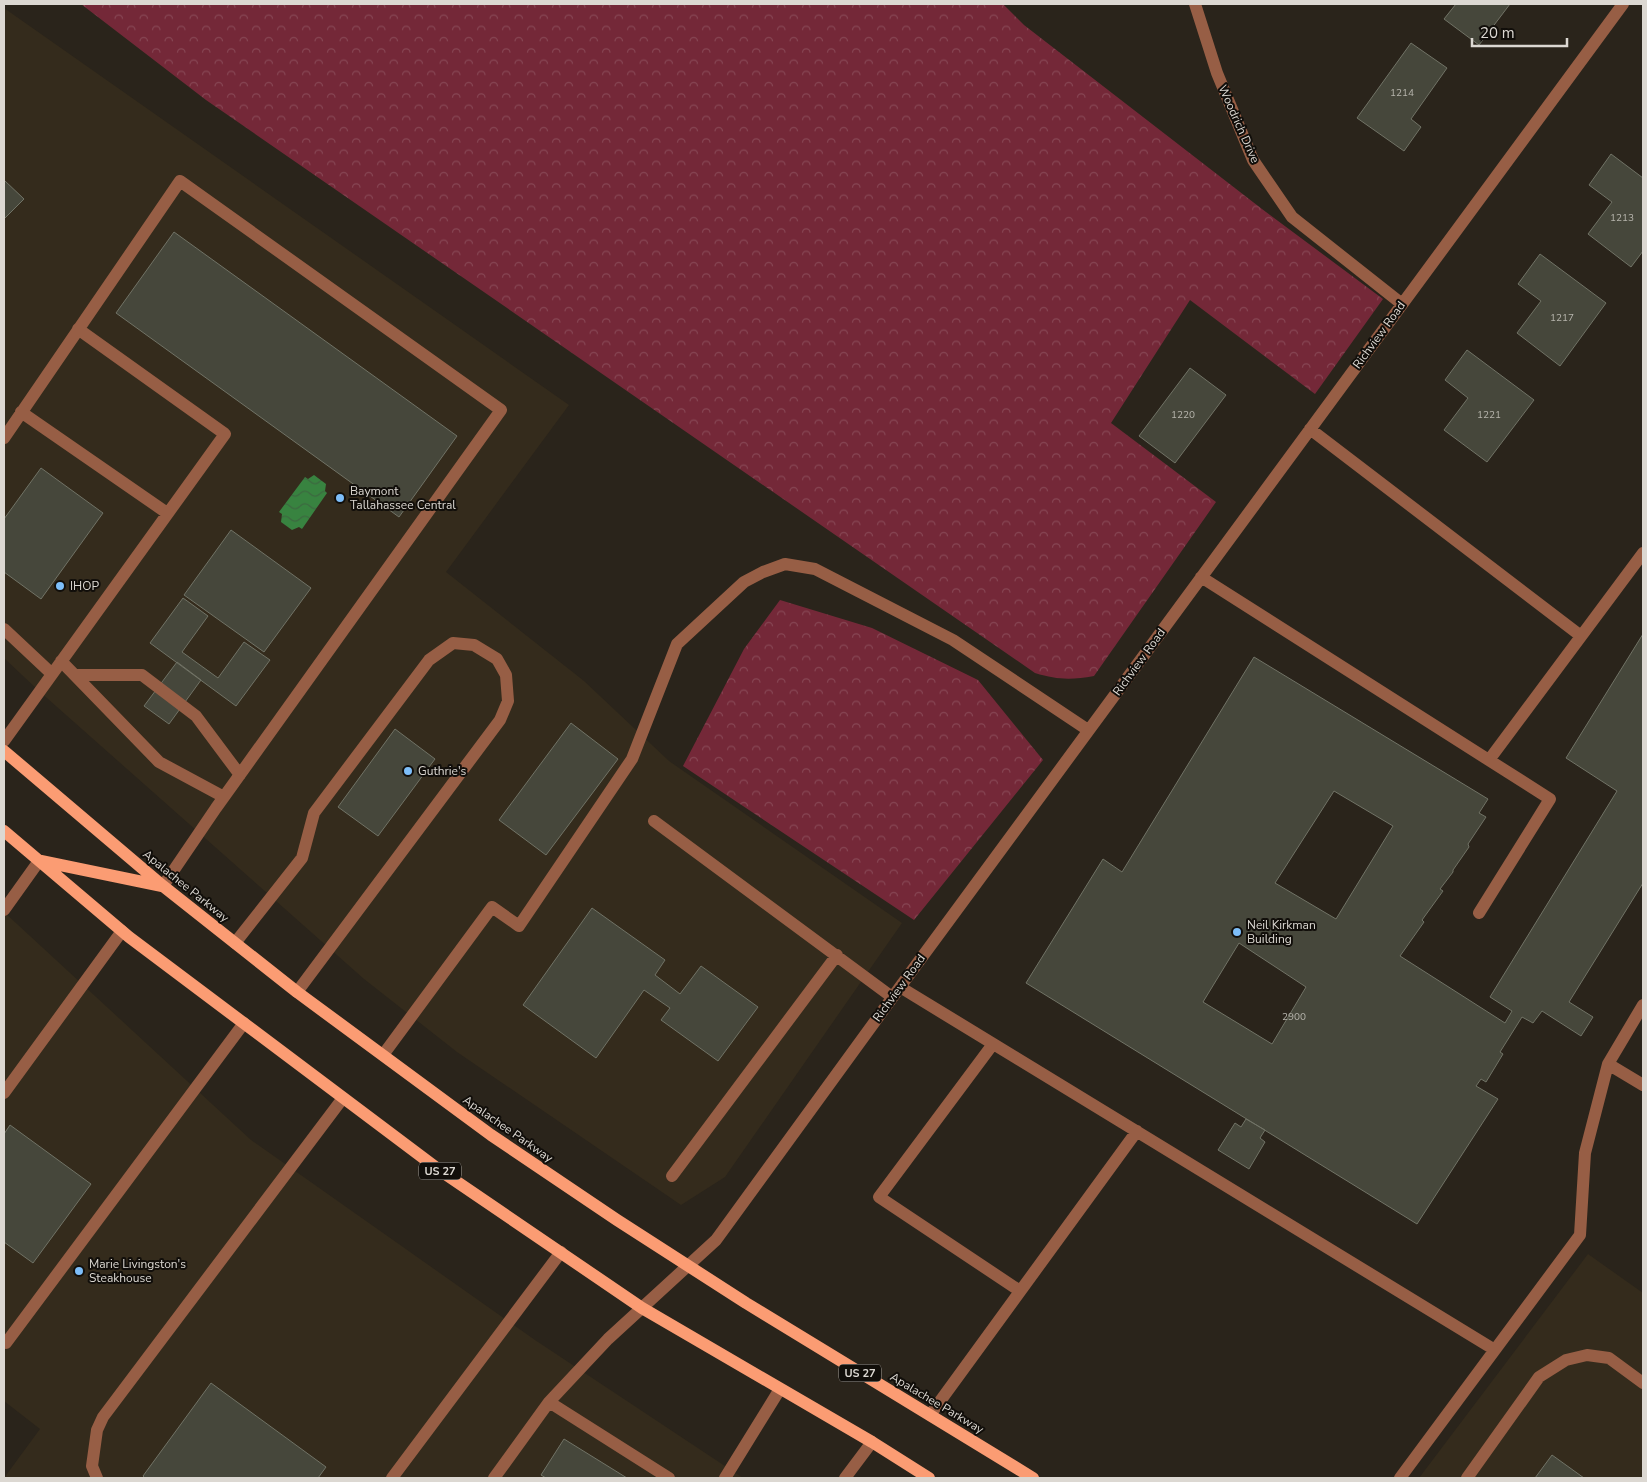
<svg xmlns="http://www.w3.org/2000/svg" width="1647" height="1482" font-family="'Nunito Sans',sans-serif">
<defs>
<pattern id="forest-crowns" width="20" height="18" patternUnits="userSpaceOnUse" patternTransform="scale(1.25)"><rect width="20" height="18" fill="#742838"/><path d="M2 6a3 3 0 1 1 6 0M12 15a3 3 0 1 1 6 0" fill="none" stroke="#874654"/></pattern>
<pattern id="water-waves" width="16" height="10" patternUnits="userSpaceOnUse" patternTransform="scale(1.25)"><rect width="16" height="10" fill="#388340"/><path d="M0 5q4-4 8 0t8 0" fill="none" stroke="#3c6940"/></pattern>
</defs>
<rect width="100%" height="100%" fill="#2a241b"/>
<!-- built -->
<path fill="#342b1c" d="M4,8L569,405L446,572L584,681L669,761L902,923L725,1177L681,1205L457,1052L364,979L39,691L4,658Z
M4,912L251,1140L535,1340L743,1478H4L40,1429L4,1401Z
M1588,1254L1643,1293V1478H1419Z"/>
<!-- forest -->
<path fill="url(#forest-crowns)" d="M81,4H1003L1024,25L1262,209L1383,299L1315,394L1190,300L1111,423L1216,502L1094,676C1071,680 1058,680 1035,673L206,100Z
M780,600L872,628L978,680L1043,760L914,920L683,766L744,649Z"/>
<!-- water -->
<path fill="url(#water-waves)" d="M314,475L326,484L325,491L327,493L302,529L299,527L292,530L281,522L282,514L279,512L305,477L308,479Z"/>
<!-- building -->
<path fill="#46473b" stroke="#717366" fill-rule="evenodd" d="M1456,4H1510L1479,45L1444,19Z
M1411,43L1447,68L1411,119L1421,127L1404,151L1357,118Z
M1611,154L1643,178V251L1631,267L1588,234L1612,202L1589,185Z
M4,180L24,199L4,219Z
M174,232L457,436L399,517L116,313Z
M1540,254L1606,303L1560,366L1517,333L1541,301L1518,284Z
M1467,350L1534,400L1487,462L1444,430L1468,398L1445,380Z
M1190,368L1226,395L1175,463L1139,436Z
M41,468L103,513L41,599L4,572V519Z
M231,530L311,588L264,652L184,595Z
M183,598L208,616L182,652L218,678L244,642L270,660L236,706L150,643Z
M1643,634V883L1569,1002L1593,1017L1581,1036L1542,1011L1533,1023L1522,1017L1500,1052L1503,1054L1486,1082L1481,1079L1476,1086L1498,1099L1417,1224L1026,983L1103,859L1122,872L1254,657L1488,799L1479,813L1486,817L1468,844L1469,847L1453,870V872L1440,889L1443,891L1422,920L1424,922L1400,956L1505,1023L1512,1011L1490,997L1617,791L1566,758ZM1334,791L1393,826L1336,919L1275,883ZM1239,943L1306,987L1272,1044L1203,1002Z
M177,662L201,680L169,724L144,706Z
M571,723L618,759L546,855L499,820Z
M395,729L435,759L378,836L338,807Z
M592,908L665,960L655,975L680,994L701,966L758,1007L718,1061L661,1020L670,1008L644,990L596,1058L523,1005Z
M1246,1119L1265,1130L1260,1138L1265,1142L1249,1169L1218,1150L1235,1123L1241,1127Z
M10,1125L91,1184L33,1263L4,1242V1134Z
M211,1383L326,1467L318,1478H145L143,1476Z
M564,1439L627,1478H546L541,1475Z
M1552,1455L1584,1478H1535Z"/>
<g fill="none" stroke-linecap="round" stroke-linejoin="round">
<!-- minor -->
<path stroke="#975e45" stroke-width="12" d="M1195,4L1217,73L1253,160L1292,217L1402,304
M21,412L167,513
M1310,429L1581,636
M4,438L180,181L501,410L216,808L163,886
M1201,577L1550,799L1479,913
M4,629L52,674
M61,661L159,762L224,797
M75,675H142L196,716L240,775
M4,741L225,434L78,329
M1489,760L1643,553
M654,821L892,997
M4,910L39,861
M235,943L302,858L314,813L429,660L453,643L474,645L497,659L506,675L508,701L500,720L297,992
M900,987L1495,1350
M993,1044L879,1197L1020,1291
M383,1055L492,907L519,926L632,759L677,644L744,582L763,572L785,564L815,569L953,640L1088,730
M1608,1064L1643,1085
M4,1093L122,931
M672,1176L837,955
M4,1341L6,1343L244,1023
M549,1402L669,1478
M930,1415L1137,1131
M97,1478L92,1466L97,1430L103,1417L343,1098
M392,1478L561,1252
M494,1478L549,1402L608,1339L716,1240L900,987L1623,4
M725,1478L780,1389
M845,1478L872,1442
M1400,1478L1580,1235L1585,1153L1608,1064L1643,1005
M1467,1478L1539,1377L1566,1360L1587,1355L1609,1358L1643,1383"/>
<!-- major -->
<path stroke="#fb9c73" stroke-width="12" d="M4,751L163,886L297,992L491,1135L617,1220L746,1303L1033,1478
M4,831L129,937L438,1169L642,1308L872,1442L929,1478
M41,861L162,886"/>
</g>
<!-- markers -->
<g fill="#7dbef9" stroke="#110e0a" stroke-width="2">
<circle cx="340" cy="498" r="5"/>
<circle cx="60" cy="586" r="5"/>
<circle cx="408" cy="771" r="5"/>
<circle cx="1237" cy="932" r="5"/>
<circle cx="79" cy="1271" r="5"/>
</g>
<g text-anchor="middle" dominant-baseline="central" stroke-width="4" stroke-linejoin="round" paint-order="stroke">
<!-- number labels -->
<g font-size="10" fill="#b6b4ac">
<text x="1402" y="93">1214</text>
<text x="1622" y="218">1213</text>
<text x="1562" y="318">1217</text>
<text x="1183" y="415">1220</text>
<text x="1489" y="415">1221</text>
<text x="1294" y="1017">2900</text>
</g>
<!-- shield labels -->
<g fill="#110e0a" stroke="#9f9b96" stroke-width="1">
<rect x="419" y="1162.5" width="42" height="17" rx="4"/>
<rect x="839" y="1364.5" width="42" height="17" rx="4"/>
</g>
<g font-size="11" font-weight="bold" fill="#dcd8d2">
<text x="440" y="1171">US 27</text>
<text x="860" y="1373">US 27</text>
</g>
<!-- street labels -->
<g font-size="12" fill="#dcd8d2" stroke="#110e0a">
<text transform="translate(1239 124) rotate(66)">Woodrich Drive</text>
<text transform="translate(1379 335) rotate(-54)">Richview Road</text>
<text transform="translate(1139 662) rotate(-54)">Richview Road</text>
<text transform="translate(186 886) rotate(39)">Apalachee Parkway</text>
<text transform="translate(899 988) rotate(-54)">Richview Road</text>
<text transform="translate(508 1129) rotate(35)">Apalachee Parkway</text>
<text transform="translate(937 1403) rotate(31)">Apalachee Parkway</text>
</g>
<!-- poi labels -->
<g font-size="12" fill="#dcd8d2" stroke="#110e0a" text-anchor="start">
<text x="350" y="491">Baymont<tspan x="350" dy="14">Tallahassee Central</tspan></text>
<text x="70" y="586">IHOP</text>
<text x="418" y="771">Guthrie's</text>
<text x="1247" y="925">Neil Kirkman<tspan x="1247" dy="14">Building</tspan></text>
<text x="89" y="1264">Marie Livingston's<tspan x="89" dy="14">Steakhouse</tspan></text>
</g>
</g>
<!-- border -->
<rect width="1647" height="1482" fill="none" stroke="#dcd8d2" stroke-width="10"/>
<!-- scale -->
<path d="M1472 38v8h95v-8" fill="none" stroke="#dcd8d2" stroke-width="2.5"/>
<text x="1480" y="38" font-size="15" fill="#dcd8d2" stroke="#110e0a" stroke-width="4" paint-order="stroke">20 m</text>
</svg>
